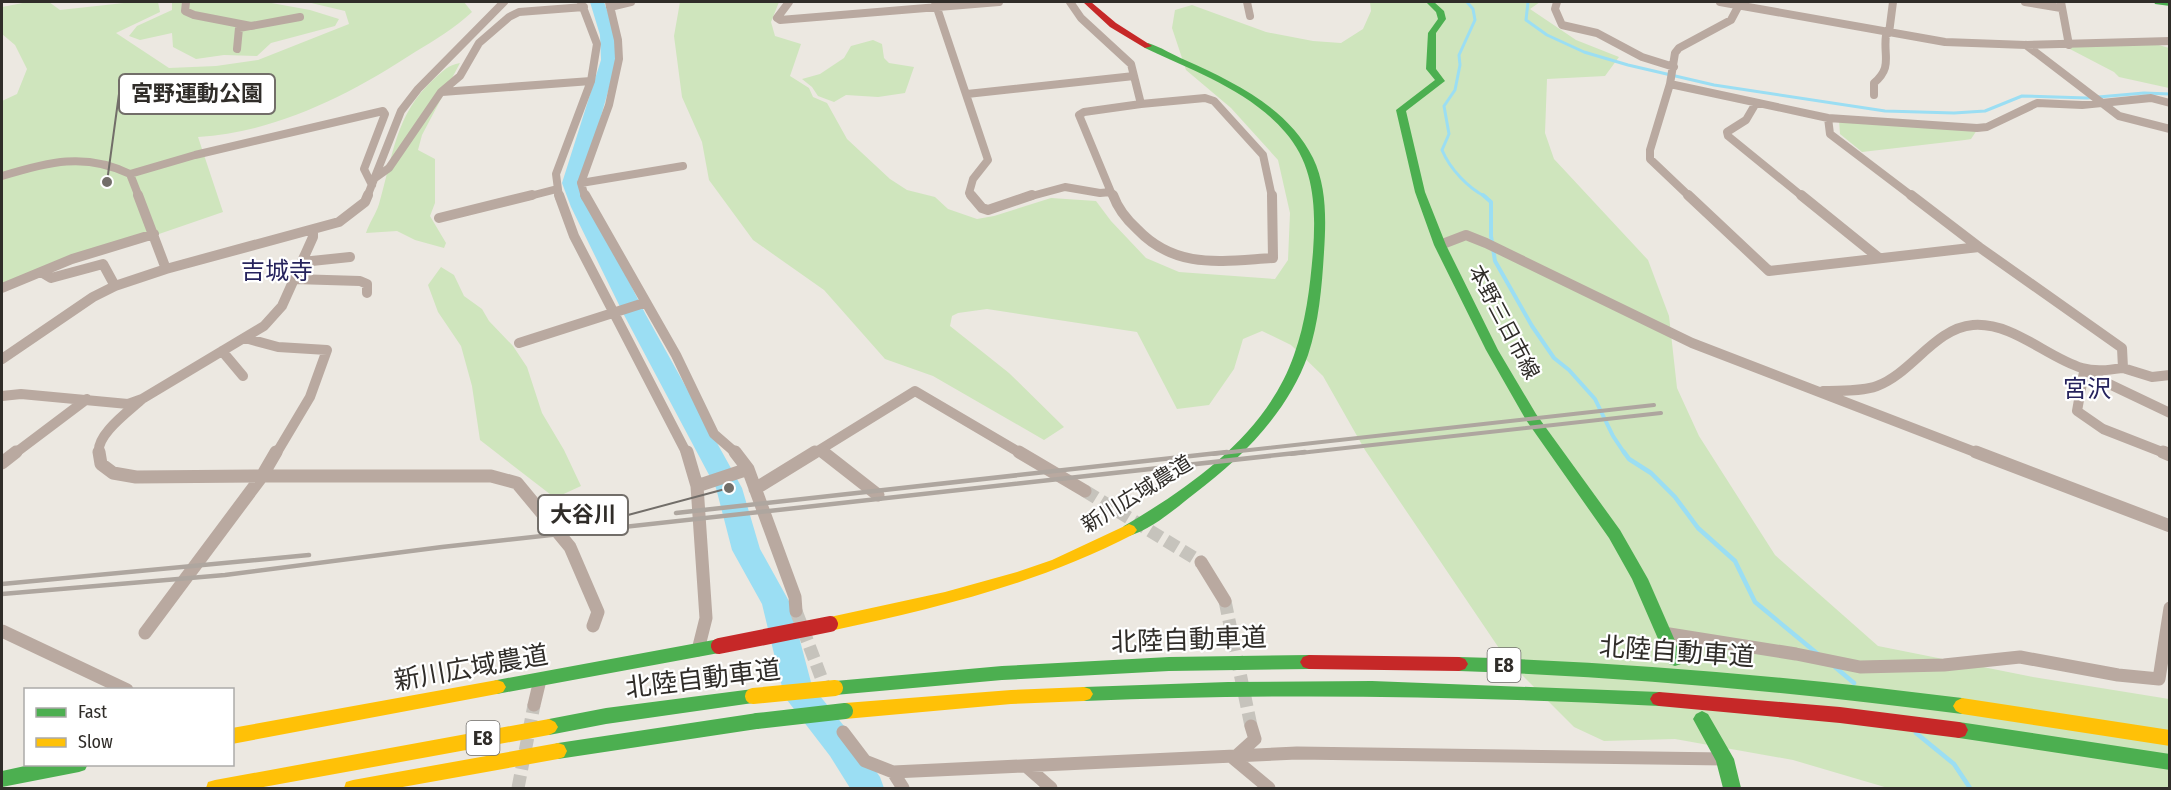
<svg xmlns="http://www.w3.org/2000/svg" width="2171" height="790" font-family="'Fira Sans Condensed','Noto Sans JP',sans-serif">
<rect width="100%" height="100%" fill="#ece8e1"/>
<!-- green -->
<path fill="#cfe5bd" d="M28,2H49L60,10L133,2H158L160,12L116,33L169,68L216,66L258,60L349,24L345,11L307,2H464L472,12C455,28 435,40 415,52C349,95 277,132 198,137L223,212L2,288V101L17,94L27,69L15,45L2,34V7Z
M172,2H266L310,10L339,19L335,26L271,43L257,56L224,55L196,59L173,47L172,33L140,40L129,36L137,26L172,10Z
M680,2H779L771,22L775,36L801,44L790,76L809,88L813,97L827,103L847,139L890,179L907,190L935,197L948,209L977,219L994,216L1051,198L1096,201L1111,221L1146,258L1179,272L1275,279L1288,260L1290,213L1278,160L1231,108L1186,70L1172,28L1175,10L1192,5L1266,32L1313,41L1341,43L1363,29L1371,11L1370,2H1540L1530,9L1576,40L1619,57L1605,76L1547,79L1545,133L1554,159L1648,260L1669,316L1677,388L1699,436L1775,555L1878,646L2033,677L2169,699V788H1888L1793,760L1675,739L1604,741L1574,727L1507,660L1365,450L1323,376L1291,345L1262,331L1243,339L1234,369L1209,405L1177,409L1137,332L987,309L958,313L952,316L950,326L1009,373L1064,427L1044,440L933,376L885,359L824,290L753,240L709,180L702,142L682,97L674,36Z
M873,40L882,44L884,58L889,63L914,67L905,93L878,97L846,95L834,102L818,96L812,87L802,79L820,74L844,58L851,46Z
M2152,43L2169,48V88L2119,77L2114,72L2066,47Z
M460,63L422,135L418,150L435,159V203L430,216L446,243L444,248L415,240L397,231L366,233C369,223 376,214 379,204C393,157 395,114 434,79C443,71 448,65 460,63Z
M1839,120L1977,130L1971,139L1965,140L1862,152L1840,134Z
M441,267L454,275L464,296L482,309L489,321L513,346L527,367L542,413L564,450L581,486L555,498L480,440L472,386L461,346L438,312L428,285Z"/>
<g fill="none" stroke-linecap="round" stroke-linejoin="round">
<!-- stream-far2 -->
<path stroke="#9bdef3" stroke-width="3" d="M1467,2L1473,9L1475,20L1459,55L1460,65L1455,90L1444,106L1449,134L1442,150C1450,169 1468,188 1486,197
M1528,2L1526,20L1547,35L1584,52L1628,65L1714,85L1885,111L1954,113L1985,111L2022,96L2087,98L2144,93L2170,94"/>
<!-- stream-far1 -->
<path stroke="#9bdef3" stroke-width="4" d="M1483,195L1491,202V236L1495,261L1532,326L1554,358L1569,370L1595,399L1613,436L1625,454"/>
<!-- stream -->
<path stroke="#9bdef3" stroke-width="4.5" d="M1624,452L1629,459L1651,473L1675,497L1698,528L1735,561L1755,602L1819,655
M1835,667L1854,683
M1916,733L1954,764L1970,788"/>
<!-- river -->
<path fill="#9bdef3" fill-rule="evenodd" d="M590,2H604L616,35L617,60L582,183L591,207L646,315L742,488L760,549L790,603L812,686L852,736L880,777L884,788H850L830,756L787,700L783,691L762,604L732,550L716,488L624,315L571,207L562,183L601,60L600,35Z"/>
<!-- street-tunnel -->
<path stroke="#c6c3bc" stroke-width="13" stroke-dasharray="13 6" stroke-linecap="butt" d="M1085,491L1201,562
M1225,601L1251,726
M796,611L826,690
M518,788L534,705"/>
<!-- street-far2 -->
<path stroke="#b9a9a0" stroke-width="8" d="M186,2L185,11L194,15L251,26L300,17
M789,2L777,18L780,20L999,2
M935,2L988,160L973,179L969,193L972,197
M1070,2L1081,18L1131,64L1141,104
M1247,2L1250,16
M1557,2L1555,9L1562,25L1597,33L1642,57L1674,67
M1720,2L1945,42L2026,45L2170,41
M2025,2L2061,8
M2061,2L2069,45
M610,7L631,2
M2026,45L2119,116L2170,129
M237,49L239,28L250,26
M1670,84L1828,118L1977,128L1987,127L2037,103L2082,105L2151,98L2170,103
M442,92L591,81
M967,94L1134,76
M1874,95V83C1893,67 1883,56 1886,35L1889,33L1893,2
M1756,103L1746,120L1727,132L1728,136L1803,197
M1141,104L1205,98L1214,101L1263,155L1272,197
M1828,118L1830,134L1913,197
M130,174L195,155L383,111L385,114L364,169L372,185
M2,176C48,162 85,152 130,174L139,197
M375,178L389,168L441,92L460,76L479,43L509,17L519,12L584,7
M581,183L683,166
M367,197L401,111L418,89L504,2
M526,197L557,189
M559,197L556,174L591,81L597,44L581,2
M585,197L581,183L609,105L619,59L618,40L609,2
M1028,197L1065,187L1100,193L1111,192
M1113,197L1079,115L1084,112L1141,104
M1690,197L1650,159V150L1670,84L1675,53L1679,48L1731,20L1739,5"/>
<!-- street-far1 -->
<path stroke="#b9a9a0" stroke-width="10" d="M138,195L166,269
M559,195L574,236L687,454
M585,195L676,355L714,434L737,454
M971,195L982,208L988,210L1032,195
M1113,195C1118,209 1126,219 1137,229C1176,270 1221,261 1273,258L1272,195
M1688,195L1769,271L1979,247
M1801,195L1879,258
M439,218L532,195
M1440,245L1466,235L1486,243L1692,343L1980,454
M302,262L350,257
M41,272L51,278L103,264L115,286
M294,279L360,281L367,284V293
M2,288L72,259L154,234
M245,338L278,347L327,350L310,397L276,454
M519,343L644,303
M222,351L243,376
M2,359L93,297L115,286L166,269L339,222L365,202L368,195
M2123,368L2152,377L2170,375
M2084,372L2077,411L2103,429L2167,454
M2086,373L2170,413
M1823,391C1840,390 1861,392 1877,386C1912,373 1935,328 1973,325C2013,322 2046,357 2082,368C2096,372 2109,370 2123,368L2122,348L1979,247L1911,195
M2,396L21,394L128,404L142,399L264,326L282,306L313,237V230
M820,450L825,454
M14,454L87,399
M99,454C95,435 129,411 142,399
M813,454L915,391L1022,454"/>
<!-- street -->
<path stroke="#b9a9a0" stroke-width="13" d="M99,452L101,464L113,473L136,477L262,476L276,452
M687,452L697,486L706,618L698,650
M735,452L748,469L795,597L796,611
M823,452L878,495
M1019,452L1085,491
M1976,452L2170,526
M2163,452L2170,455
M2,463L16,452
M697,486L748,469
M755,489L815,452
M1201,562L1225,601
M2,631L127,690
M145,633L262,476H491L517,483L570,547L598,612L593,626
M1663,633L1796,654L1860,667L1944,665L2020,657L2118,675L2159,679L2170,608
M534,705L540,680
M843,732L865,761L893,772L1297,753L1725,759
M1233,758L1269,788
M1234,758L1255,739L1251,726
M1026,766L1051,788
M893,772L903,788"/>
<!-- fast -->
<path fill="#4caf50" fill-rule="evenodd" d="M1426,2H1434L1444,11L1446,19L1436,33V69L1445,81L1406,111L1425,192L1446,245L1498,350L1536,414L1620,530L1648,579L1683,659L1681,664L1675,666L1669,664L1632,579L1609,538L1526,420L1486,350L1434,245L1415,192L1396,110L1435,80L1426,69L1428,33L1438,19L1436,12Z
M2154,2H2170V6L2155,4Z
M1148,43C1161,47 1173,55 1185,60C1234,82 1288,108 1313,158C1327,187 1326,221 1324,252C1322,286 1319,322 1308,355C1288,412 1242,458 1194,494C1175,509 1152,529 1129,536L1124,534L1121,530L1124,526C1192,486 1267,433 1294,355C1306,322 1310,287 1313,252C1316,209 1315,166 1285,132C1249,90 1193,71 1145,48L1144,46Z
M719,639L725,641L727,646L725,651L719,653L497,694L491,692L488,687L491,682L497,680Z
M1309,655L1315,657L1318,662L1315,667L1309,669L1169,671L1002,680L835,695L829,693L826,688L829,683L835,681L1002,666L1169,657Z
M1459,657C1628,662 1795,677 1962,698L1968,701L1971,706L1968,711L1962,714C1795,692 1628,677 1459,671L1453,669L1450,664L1453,659Z
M1372,681L1659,692L1665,694L1668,699L1665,704L1659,706C1467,696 1276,693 1084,701L1078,699L1075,694L1078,689L1084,687L1228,682Z
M753,689L759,691L762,696L759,701L753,703L606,724L549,735L543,732L540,727L543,722L549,719L606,708Z
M1702,711L1708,714L1734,759L1741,788H1723L1716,761L1693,719L1696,714Z
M757,713L763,716L766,721L763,726L757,729L558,759L552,757L549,751L552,745L558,743Z
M1959,722L2170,754V770L1959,738L1953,736L1950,730L1953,724Z
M34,764H88L85,770L79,772L2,787V771Z"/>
<!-- slow -->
<path fill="#ffc107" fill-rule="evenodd" d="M1129,524L1134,526L1137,530L1134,534C1038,584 936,608 830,631L824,629L822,624L824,619L830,617L945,592L1017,572L1052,560Z
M497,680L503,682L506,687L503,692L497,694L232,744V728Z
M1084,687L1090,689L1093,694L1090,699L1084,701L1011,704L845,719L839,716L836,711L839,706L845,703L1011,690Z
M1962,698L2170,730V746L1962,714L1956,711L1953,706L1956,701Z
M549,719L555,722L558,727L555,732L549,735L258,788H206L208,782L215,780Z
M558,743L564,745L567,751L564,757L558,759L397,788H344L346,782L353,780Z"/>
<!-- jam -->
<path fill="#c62828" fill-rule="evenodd" d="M1083,2H1091L1116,23L1152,46L1145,48L1110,27Z
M1309,655L1459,657L1465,659L1468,664L1465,669L1459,671L1309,669L1303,667L1300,662L1303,657Z
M1659,692L1840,707L1959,722L1965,724L1968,730L1965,736L1959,738L1840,723L1659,706L1653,704L1650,699L1653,694Z"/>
<!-- rail-far1 -->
<path stroke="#aea69f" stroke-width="4" d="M1213,454L1654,405
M1291,454L1661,413"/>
<!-- rail -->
<path stroke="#aea69f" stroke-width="4.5" d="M676,513L1227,452
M2,584L309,555
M2,594L225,575L442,547L1305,452"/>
<!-- fast-bridge -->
<path stroke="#4caf50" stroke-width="16" d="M757,721L845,711"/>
<!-- slow-bridge -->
<path stroke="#ffc107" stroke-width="16" d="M753,696L835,688"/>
<!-- jam-bridge -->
<path stroke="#c62828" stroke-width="16" d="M719,646L830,624"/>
</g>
<g text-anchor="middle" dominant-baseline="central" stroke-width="4.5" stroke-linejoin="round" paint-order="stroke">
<!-- shield labels -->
<g fill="#fff" stroke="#6e6c69" stroke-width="1.5">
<rect x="1487.5" y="648" width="33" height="34" rx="4.5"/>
<rect x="466.5" y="721" width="33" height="34" rx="4.5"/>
</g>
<g font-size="20" font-weight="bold" fill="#302d29">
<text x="1504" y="665">E8</text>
<text x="483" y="738">E8</text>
</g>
<!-- street labels -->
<g font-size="21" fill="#302d29" stroke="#fff">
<text transform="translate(1504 322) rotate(62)">本野三日市線</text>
<text transform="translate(1137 494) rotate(-32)">新川広域農道</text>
</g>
<!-- quarter labels -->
<g font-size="24" fill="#26235d" stroke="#fff">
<text x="277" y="271">吉城寺</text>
<text x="2087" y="389">宮沢</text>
</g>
<!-- near-street labels -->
<g font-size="26" fill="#302d29" stroke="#fff">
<text transform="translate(1189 640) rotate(-2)">北陸自動車道</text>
<text transform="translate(1677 652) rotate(4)">北陸自動車道</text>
<text transform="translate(471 668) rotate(-10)">新川広域農道</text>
<text transform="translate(703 679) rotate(-7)">北陸自動車道</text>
</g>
</g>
<!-- callouts -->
<path fill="none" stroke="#726e69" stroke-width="2" d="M107 182L119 94M729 488L628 515"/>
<g fill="#726e69" stroke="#fff" stroke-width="2">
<circle cx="107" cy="182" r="6"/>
<circle cx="729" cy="488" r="6"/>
</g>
<g fill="#fff" stroke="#726e69" stroke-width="2">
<rect x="119" y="74" width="156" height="40" rx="6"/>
<rect x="538" y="495" width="90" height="40" rx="6"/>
</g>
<g font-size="22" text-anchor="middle" font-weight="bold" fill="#302d29">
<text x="197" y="101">宮野運動公園</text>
<text x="583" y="522">大谷川</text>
</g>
<!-- border -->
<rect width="2171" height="790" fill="none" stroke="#302d29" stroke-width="6"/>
<!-- legend -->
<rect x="24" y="688" width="210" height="78" fill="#ffffff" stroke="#acaba9" stroke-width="1.5"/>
<rect x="36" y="708" width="30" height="9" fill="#4caf50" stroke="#acaba9" stroke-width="1.5"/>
<text x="78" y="718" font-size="18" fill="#302d29">Fast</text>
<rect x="36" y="738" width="30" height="9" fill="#ffc107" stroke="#acaba9" stroke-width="1.5"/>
<text x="78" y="748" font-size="18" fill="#302d29">Slow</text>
</svg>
